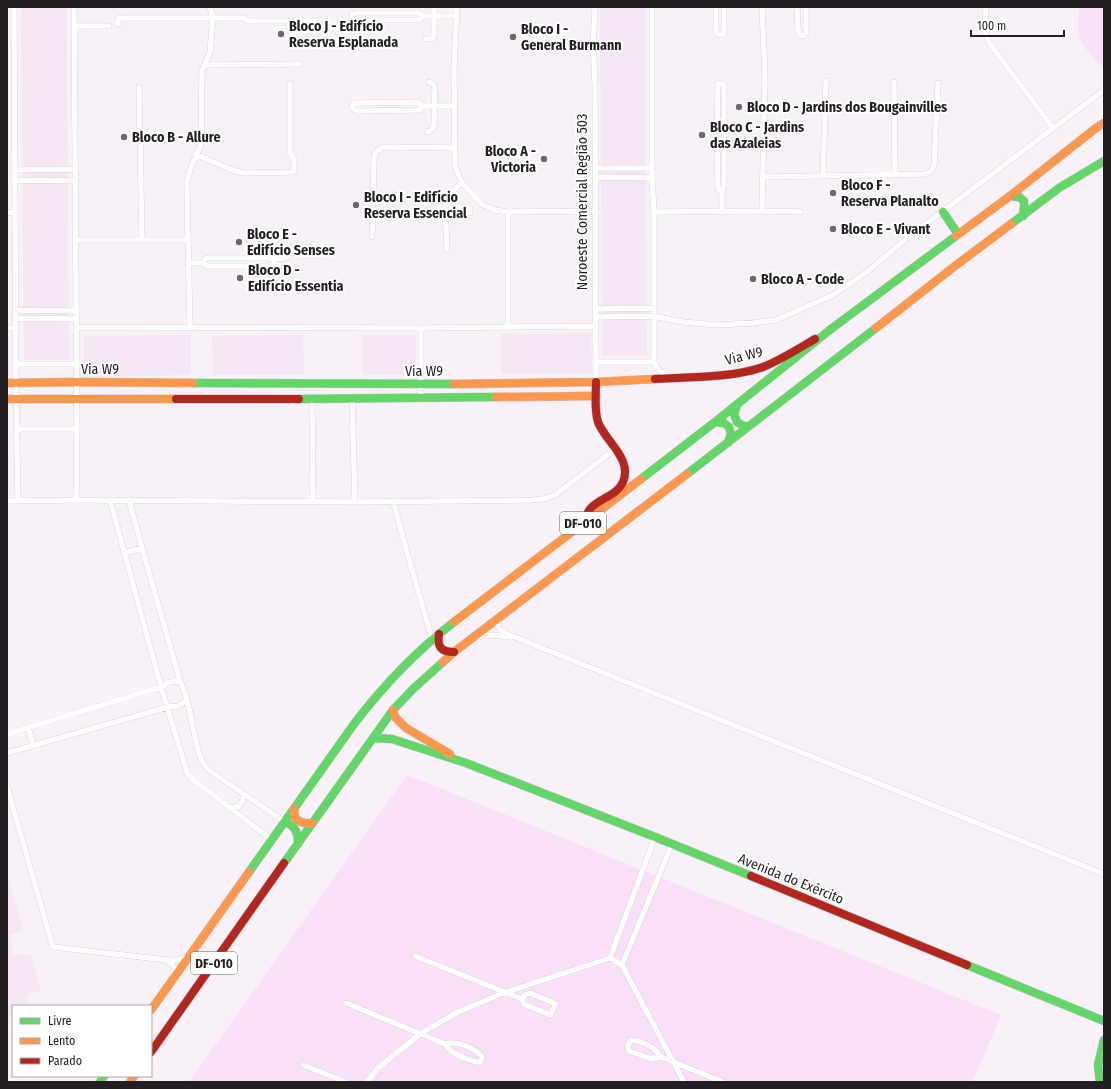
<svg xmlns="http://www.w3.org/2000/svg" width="1111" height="1089" font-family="'Fira Sans Condensed',sans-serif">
<rect width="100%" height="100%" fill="#f8f2f8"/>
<!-- built -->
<path fill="#f4e7f3" d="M21,7H67L69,360H24Z
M600,7H645L647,355H602Z
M591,333L592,373L501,374V334Z
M191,335V375L84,377V336Z
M303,335L304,375H213L212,336Z
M363,335H416V375H363Z
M7,336H9V376H7Z
M7,873L23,930L11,935L13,955H31L41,991L27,994L28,1006H13V1013L10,1014L7,1028Z"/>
<!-- green -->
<path fill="#f9dff7" d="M1079,7H1104V69C1096,61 1085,49 1080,39C1077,31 1079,16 1079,7Z
M407,775L1001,1015L973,1082H189Z"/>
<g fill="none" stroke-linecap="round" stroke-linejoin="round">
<defs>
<path id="street" d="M14,7L16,399L18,501
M74,7L77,429L76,500
M457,7L454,67L455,166L462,183L483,205L495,210L508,212L595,211
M595,7L593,43L595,84L596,382
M652,7V178L654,212V362C657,370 661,373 670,376
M716,7V32L718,34L722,35L724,33V7
M797,7L798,30L800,35L803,36L806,33V7
M986,7L985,33L990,44L1053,128
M422,16L421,19L419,20H355L352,17L353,13H418L421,14L422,16H456
M118,24V19L121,18H243L248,21H315
M74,26H109
M426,39H432L434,36V7
M204,65L300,64
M894,82L895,174
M139,87L142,240
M422,106L421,109L418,110L357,111L352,108L353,103H358L418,102L420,103L422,106H454
M427,132C432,131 433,128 434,123L435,87L433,84L429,82
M197,155L235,171L243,173L293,172L294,170V158L290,153V84
M595,168H652
M15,170L75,169
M823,176L826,81
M595,177L652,178
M763,177L925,174L930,172L934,166L938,83
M15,180L75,181
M445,207H467L470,209V213
M722,211V192L724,186V85L722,83L718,84V86L717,143L718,187L719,190L722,192
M762,211L765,77L762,7
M508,212V327
M654,212L762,211L801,212
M7,213L15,212
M372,237L374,158L376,152L383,147L455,148
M75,240H188
M447,250L445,200L446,197L462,183
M271,258C275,258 282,259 285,258C291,256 289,246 287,242H285
M188,263H204L206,266H270L273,264L274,262L273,259L269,258H208L205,259L204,263
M272,265H282L286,267V282L283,285H280
M596,309L653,308
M16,310L76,311
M596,317L653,316L683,322L716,325L753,323L776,320L833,295L867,272L906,239L1104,90
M16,318L76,319
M76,327L421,328L596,326
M190,327L187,192V182L190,170L201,144L202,71L210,52L213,18L210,7
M7,328H16
M421,328V398
M596,362H654
M16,364H76
M352,398L355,502
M312,399L313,501
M17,429H77
M110,500L161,687L187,772L190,777L195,781L272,840
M129,500L142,548L180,681C188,696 191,720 195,737C198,750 200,762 210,771L285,822
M7,501L76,500L355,502L533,500L543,499L555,495L615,449
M393,501L408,556L432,639
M125,553L142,548
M500,617C493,632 506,633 517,638L1104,874
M476,637L493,635L511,637
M28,727L33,745
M7,734L161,687L170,682L180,681
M7,753L168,707L178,706L186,701
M7,786L53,947L167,960H178L189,956
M231,808L239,806L243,800L244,795
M415,956L522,999L524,1004L550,1015L556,1004L530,993L525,995L522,999
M610,958L655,837
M167,960L174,967V977
M622,965L672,844
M346,1003L445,1044C446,1045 447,1048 449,1049C454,1054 473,1063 480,1062L482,1058L481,1055C473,1048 456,1040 445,1044
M661,1057L652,1059L629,1051L628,1045L631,1040L639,1041L653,1048L661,1057L723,1082
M303,1065L346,1082
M367,1082L378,1068L420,1034L458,1012L501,994L610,958L622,965L684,1082"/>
<path id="fast" d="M1010,196L1019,197L1024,201V207L1023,216
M943,212L958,234
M1011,224L1059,188L1104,161
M193,383L454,384
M299,399L496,397
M737,405L734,414L737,422L743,426H749
M715,422L724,423L729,427L731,434L728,443
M687,474L876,328
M641,479L715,422L831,329L956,236
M374,738L392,739L466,763L655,837L751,876
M285,822C296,826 298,833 298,844
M284,863L393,710L414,688L443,662
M249,872L354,724C383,686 415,652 454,622
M967,965L1104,1021
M100,1082L104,1076
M1100,1082L1098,1065L1104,1040"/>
<path id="slow" d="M956,236L1010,196L1096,128L1104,123
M876,328L955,266L1011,224
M7,383L76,382L193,383
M454,384L596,382L655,379
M496,397L596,396
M7,399H176
M454,622L641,479
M443,662L454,652L687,474
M393,710L395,717L406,728L450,754
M294,809L295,818C300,823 305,824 312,823
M151,1010L249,872
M130,1082L134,1076"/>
<path id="jam" d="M655,379C689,377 731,378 763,367C781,360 798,349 815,339
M176,399H299
M583,523C585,519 587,513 590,509C599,498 617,496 623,482C633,459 605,441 598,422C594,409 596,395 596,382
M439,634C437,647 441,652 454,652
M751,876L967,965
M151,1052L284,863"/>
</defs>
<!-- street casing -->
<use href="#street" stroke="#c4bfc4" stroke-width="6"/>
<!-- fast casing -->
<use href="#fast" stroke="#c4bfc4" stroke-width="9"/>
<!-- slow casing -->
<use href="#slow" stroke="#c4bfc4" stroke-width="9"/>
<!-- jam casing -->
<use href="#jam" stroke="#c4bfc4" stroke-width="9"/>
<!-- street -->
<use href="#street" stroke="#fefdfe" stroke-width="5.5"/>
<!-- fast -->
<use href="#fast" stroke="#63d668" stroke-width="8"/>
<!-- slow -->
<use href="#slow" stroke="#ff974d" stroke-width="8"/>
<!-- jam -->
<use href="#jam" stroke="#b3261e" stroke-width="8"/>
</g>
<!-- markers -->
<g fill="#6d686d" stroke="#fff" stroke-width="1.5">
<circle cx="281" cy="34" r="4"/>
<circle cx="513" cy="37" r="4"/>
<circle cx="739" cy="107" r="4"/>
<circle cx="702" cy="135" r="4"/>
<circle cx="124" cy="137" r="4"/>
<circle cx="544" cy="159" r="4"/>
<circle cx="833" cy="193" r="4"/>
<circle cx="356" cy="205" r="4"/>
<circle cx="833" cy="229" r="4"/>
<circle cx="239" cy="242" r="4"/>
<circle cx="240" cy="278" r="4"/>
<circle cx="753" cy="279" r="4"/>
</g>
<g text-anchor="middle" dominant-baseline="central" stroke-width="4" stroke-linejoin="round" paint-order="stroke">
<!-- shield labels -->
<g fill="#fff" stroke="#646264" stroke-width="1">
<rect x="560" y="512" width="46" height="22" rx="3"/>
<rect x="191" y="952" width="46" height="22" rx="3"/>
</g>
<g font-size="13" font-weight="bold" fill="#221e22">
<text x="583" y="523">DF-010</text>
<text x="214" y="963">DF-010</text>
</g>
<!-- poi labels -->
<g font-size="14" font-weight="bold" fill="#221e22" stroke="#fff" text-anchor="start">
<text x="289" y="26">Bloco J - Edifício<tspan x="289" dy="16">Reserva Esplanada</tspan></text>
<text x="521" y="29">Bloco I -<tspan x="521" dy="16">General Burmann</tspan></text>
<text x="747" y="107">Bloco D - Jardins dos Bougainvilles</text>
<text x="710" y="127">Bloco C - Jardins<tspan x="710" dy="16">das Azaleias</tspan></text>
<text x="132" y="137">Bloco B - Allure</text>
<text x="536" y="151" text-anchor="end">Bloco A -<tspan x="536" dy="16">Victoria</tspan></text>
<text x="841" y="185">Bloco F -<tspan x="841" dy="16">Reserva Planalto</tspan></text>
<text x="364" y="197">Bloco I - Edifício<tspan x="364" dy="16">Reserva Essencial</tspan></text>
<text x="841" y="229">Bloco E - Vivant</text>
<text x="247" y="234">Bloco E -<tspan x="247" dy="16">Edifício Senses</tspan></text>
<text x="248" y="270">Bloco D -<tspan x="248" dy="16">Edifício Essentia</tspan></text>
<text x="761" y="279">Bloco A - Code</text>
</g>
<!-- street labels -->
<g font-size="14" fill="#221e22" stroke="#fff">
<text transform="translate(582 202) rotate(-90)">Noroeste Comercial Região 503</text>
<text transform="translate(744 356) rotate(-14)">Via W9</text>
<text x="100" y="369">Via W9</text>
<text x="424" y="371">Via W9</text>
<text transform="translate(791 879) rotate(22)">Avenida do Exército</text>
</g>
</g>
<!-- border -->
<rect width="1111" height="1089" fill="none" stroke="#221e22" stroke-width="16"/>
<!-- legend -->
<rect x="12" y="1005" width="140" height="72" fill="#ffffff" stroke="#a7a5a7"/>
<rect x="20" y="1018" width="20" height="6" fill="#63d668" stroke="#a7a5a7"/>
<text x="48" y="1025" font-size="12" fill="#221e22">Livre</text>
<rect x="20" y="1038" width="20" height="6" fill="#ff974d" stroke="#a7a5a7"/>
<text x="48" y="1045" font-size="12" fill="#221e22">Lento</text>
<rect x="20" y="1058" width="20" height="6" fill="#b3261e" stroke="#a7a5a7"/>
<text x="48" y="1065" font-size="12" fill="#221e22">Parado</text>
<!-- scale -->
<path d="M971 30v6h93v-6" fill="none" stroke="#221e22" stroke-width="2"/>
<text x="977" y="30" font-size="12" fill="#221e22" stroke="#ffffff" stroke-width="3" paint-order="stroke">100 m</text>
</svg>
